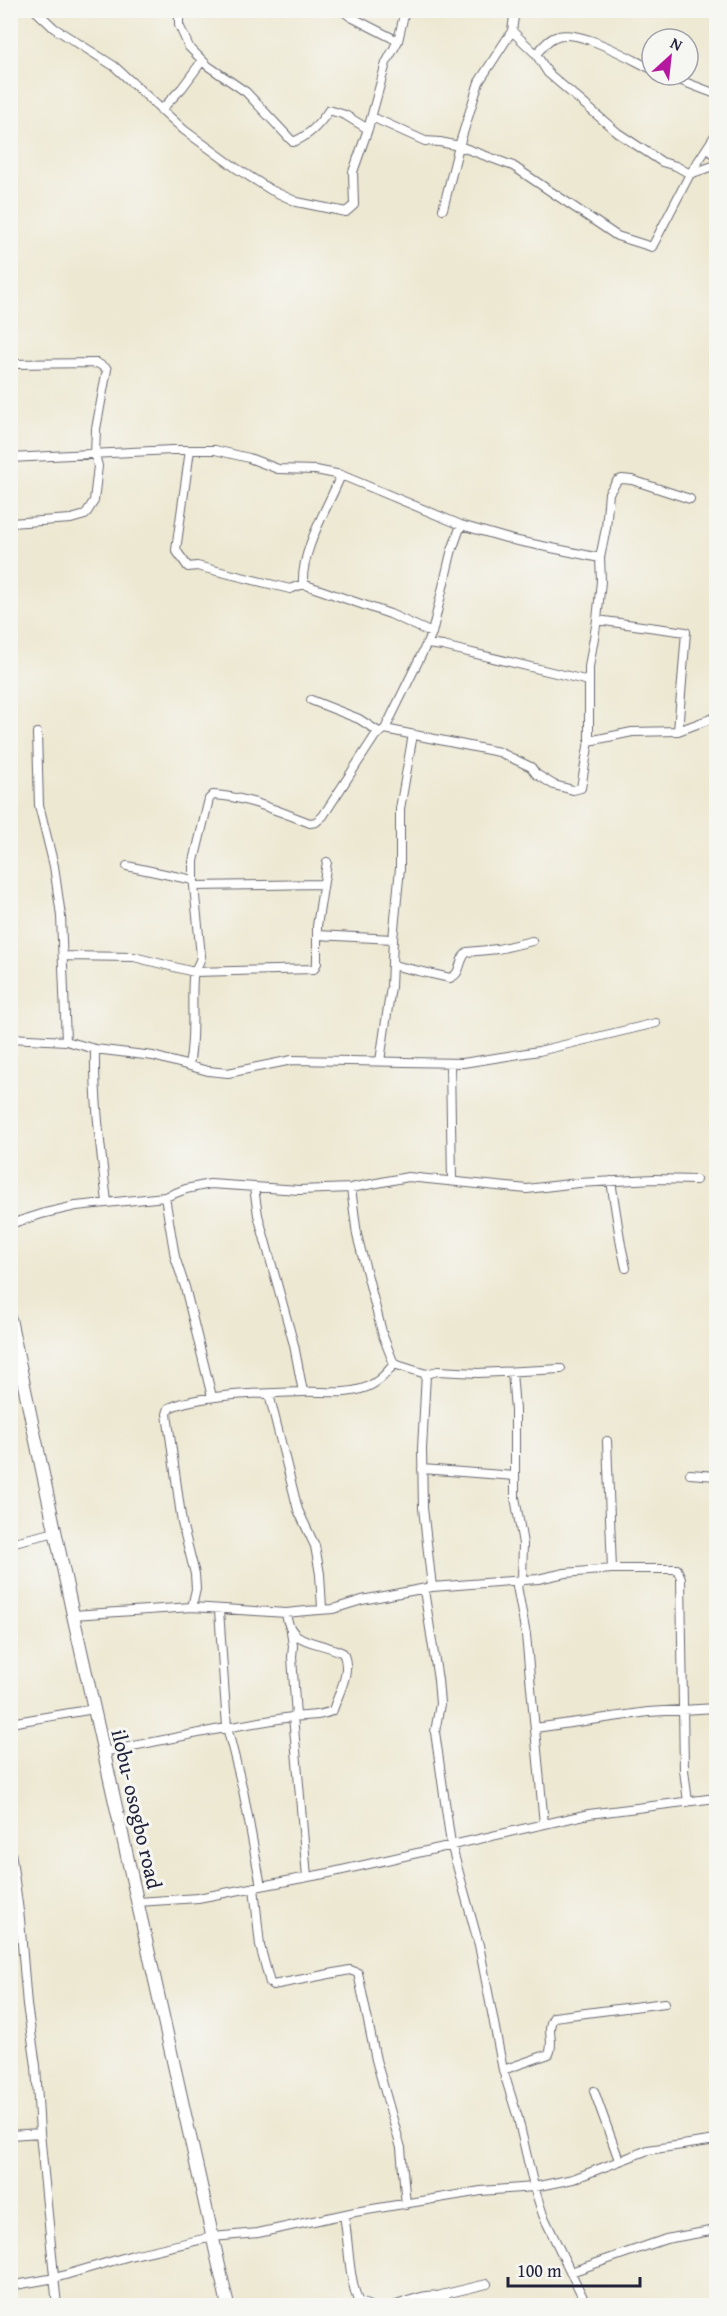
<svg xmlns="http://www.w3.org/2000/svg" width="727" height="2316" font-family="'Gentium Book Plus',serif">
<rect width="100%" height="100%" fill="#f6f6f2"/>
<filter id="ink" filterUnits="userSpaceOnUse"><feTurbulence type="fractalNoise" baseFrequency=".0167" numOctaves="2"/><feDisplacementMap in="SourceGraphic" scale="12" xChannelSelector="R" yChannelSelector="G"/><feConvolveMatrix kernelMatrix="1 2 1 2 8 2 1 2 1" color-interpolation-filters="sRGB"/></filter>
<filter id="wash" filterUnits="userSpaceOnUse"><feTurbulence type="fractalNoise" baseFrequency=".008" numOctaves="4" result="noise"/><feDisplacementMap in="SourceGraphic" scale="24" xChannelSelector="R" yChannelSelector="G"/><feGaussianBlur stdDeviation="1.35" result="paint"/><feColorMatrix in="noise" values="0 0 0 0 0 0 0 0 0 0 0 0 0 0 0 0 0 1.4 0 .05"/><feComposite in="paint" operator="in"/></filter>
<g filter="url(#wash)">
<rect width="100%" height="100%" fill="#ede8d1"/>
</g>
<g filter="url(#ink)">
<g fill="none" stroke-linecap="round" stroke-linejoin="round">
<defs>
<path id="street" d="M35,10L54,28L114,66L184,130L236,168L271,190L297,202L346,212L354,205L353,172L368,129L386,63L398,41L405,10
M176,10L179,15L191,10
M342,10L351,17L398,41
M515,10L512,31L536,54L548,73L618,133L662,162L676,166L690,174L716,134
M179,15V25L189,47L208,66L246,92L293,142C309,136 320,124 329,110L345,115L368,129
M536,54C541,49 547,41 553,38C575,25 630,59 652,69
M666,75L716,94
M161,110L182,88L202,61
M372,117L425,141L440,142L459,146L479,82L512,31
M707,149L716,155
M443,209L459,146L513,166L617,236L652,247L690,174L716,165
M10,364L97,363L107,369L96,429L95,455L98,466L94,501L85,515L71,519L10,523
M190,450L176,550L188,567L197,566L290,589L303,584L390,614L432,633
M10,458L172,450H215L249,458L278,469L316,470L341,475L461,525L513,540L600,558
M461,525L451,553L432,633L385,729L499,752L531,767L536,774L554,785L573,790L581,788L589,741V667L597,620L601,581L600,558L606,528L609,493L617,481L622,479L632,480L690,499
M303,584C301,550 328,507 341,475
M597,620L686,632L678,731
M426,644L443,646L589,681
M311,700L359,719L379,732
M37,733L39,805L54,866L61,916L66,1041
M589,741L632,732L678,731L716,717
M127,866L193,880
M194,886L322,884
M317,935L393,939
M63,956L134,957L194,972L314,969L317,963V926L327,862
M392,965L450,978C463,973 457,961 467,952L498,949L532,941
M10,1038L66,1041L95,1049L153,1056L208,1071L228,1073L292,1060L463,1063L539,1051L656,1023
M95,1049C94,1101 101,1151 107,1202
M380,1061L391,987L393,939L400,868V809L413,734
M450,1064L452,1180
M189,1065C195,1036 191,1007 193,978C193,970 200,965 201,956L194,886V861L209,799L213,795C245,796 280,812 310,823L316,822L323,816L375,736L385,729
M611,1181L621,1245L626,1268
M254,1188L258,1215L294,1345L303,1392
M351,1188L357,1235L383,1336L394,1364L426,1374L438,1371L478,1373L561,1369
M165,1197L175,1257L185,1287L212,1397
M10,1224L45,1213L76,1206L165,1197L186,1189L210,1184L299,1190L351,1188L408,1177L527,1189L578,1183L654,1179L696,1180
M512,1372L515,1410V1497L523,1544L522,1579L517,1586L526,1635L544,1824
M426,1374L422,1449L423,1508L432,1587
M269,1394L298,1510L315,1546L320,1574L322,1608
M607,1441L612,1569
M422,1469L515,1476
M690,1474L716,1476
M10,1543L56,1532
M424,1590L438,1680L440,1704L435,1732L451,1844L479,1945L503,2070L518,2118L534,2187L543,2215L587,2306
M192,1607L196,1589L195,1574L182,1523L167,1414L169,1408C199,1394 267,1393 302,1392C321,1391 342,1395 361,1389C376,1385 385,1375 394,1364
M219,1610L227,1727L243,1790L261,1886
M73,1615L192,1607L286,1613L306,1611L333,1609L362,1600L432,1587L538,1579L565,1573L612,1569H677L681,1578L684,1770L688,1802
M291,1631L293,1646L292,1657L296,1716
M293,1716L307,1877
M10,1723L94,1709
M535,1728L648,1712L716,1708
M104,1752C167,1739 229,1726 292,1717C305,1715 322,1717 333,1710C339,1692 352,1671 343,1653C318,1640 289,1646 286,1613
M10,1844L20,1919L27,2005L36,2066L40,2133L57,2306
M254,1887L260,1946L270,1983L273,1985L350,1970L358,1973L376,2060L401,2148L406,2205
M138,1902L198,1898L329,1873L589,1814L716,1798
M503,2070L549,2054C555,2042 545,2029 554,2017L665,2003
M594,2091L619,2160
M10,2135L40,2133
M344,2215C349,2243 348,2274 358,2301L370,2306
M571,2272L666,2239L716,2230
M10,2286L55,2278L133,2255L212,2237L258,2233L355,2212L481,2191L534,2187L573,2179L648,2150L716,2140
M441,2295L487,2284
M394,2306C409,2301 442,2285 450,2306"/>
<path id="primary" d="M10,1319L73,1615L228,2306"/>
</defs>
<!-- street casing -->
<use href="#street" stroke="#696770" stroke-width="10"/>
<!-- primary casing -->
<use href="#primary" stroke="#696770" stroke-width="14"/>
<!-- street -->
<use href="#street" stroke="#fff" stroke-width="8"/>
<!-- primary -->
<use href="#primary" stroke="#fff" stroke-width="12"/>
</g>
</g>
<g text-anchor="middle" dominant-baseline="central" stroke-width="6" stroke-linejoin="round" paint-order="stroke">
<!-- street labels -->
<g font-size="21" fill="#22223b" stroke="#f6f6f2">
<text transform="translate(137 1809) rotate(77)">ilobu- osogbo road</text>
</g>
</g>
<!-- margin -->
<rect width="727" height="2316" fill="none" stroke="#f6f6f2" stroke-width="36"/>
<!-- north arrow -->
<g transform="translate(670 57) rotate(27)"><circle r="28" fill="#f6f6f2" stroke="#a1a1a9" stroke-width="1.5"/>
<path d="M0-4.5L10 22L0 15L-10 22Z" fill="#b5179e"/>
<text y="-9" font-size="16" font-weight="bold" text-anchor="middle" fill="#22223b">N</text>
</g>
<!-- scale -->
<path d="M508 2277v9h132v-9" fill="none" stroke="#22223b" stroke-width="3"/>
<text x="517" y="2277" font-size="18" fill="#22223b" stroke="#f6f6f2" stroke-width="4.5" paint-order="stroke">100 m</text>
</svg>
